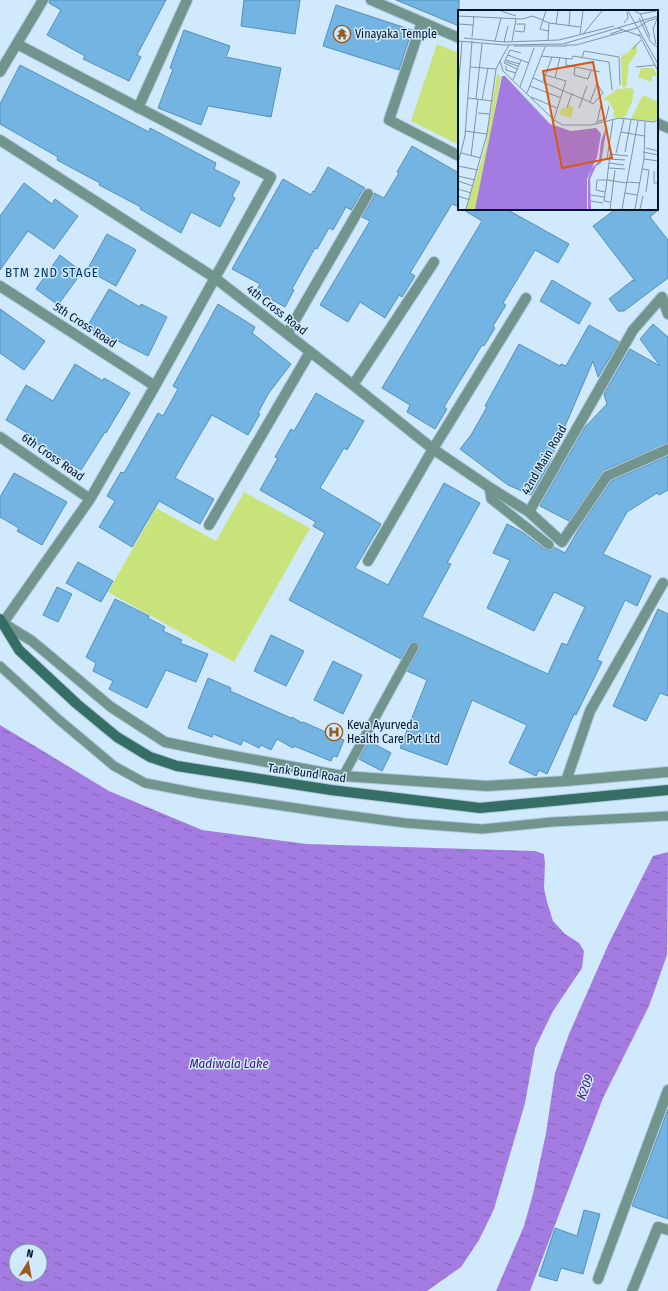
<svg xmlns="http://www.w3.org/2000/svg" width="668" height="1291" font-family="'Fira Sans Condensed',sans-serif">
<defs>
<pattern id="water-ripples" width="26" height="14" patternUnits="userSpaceOnUse"><rect width="26" height="14" fill="#a47ce1"/><path d="M2 4q2-2 4 0t4 0M15 11q2-2 4 0t4 0" fill="none" stroke="#8364b6"/></pattern>
</defs>
<rect width="100%" height="100%" fill="#d0e9fc"/>
<!-- park -->
<path fill="#c9e37b" d="M437,44L459,53V145L411,121Z
M244,492L310,528L234,662L108,592L156,508L216,541Z"/>
<!-- water -->
<path fill="url(#water-ripples)" fill-rule="evenodd" d="M0,725L109,791L202,830L306,844L535,851L544,854L545,863L544,888L547,902L553,921L565,934L579,943L584,951L582,968L553,1011L535,1048L525,1103L494,1209L479,1240L461,1267L427,1291H0ZM16,1251H40V1275H16Z
M668,852L667,955L649,1006L603,1098L530,1291H496L524,1226L533,1194L546,1133L555,1073L569,1034L609,943L653,856Z"/>
<!-- building -->
<path fill="#74b4e2" stroke="#5190bc" d="M49,0H166L137,55L141,57L129,81L83,59L85,56L47,35L61,10L49,3Z
M244,0H300L295,34L241,26Z
M396,0H459V26Z
M336,5L412,30L399,70L323,46Z
M184,30L230,46L226,57L281,68L271,117L208,106L201,125L158,108L173,69L170,68Z
M20,65L149,132L150,128L216,163L214,169L240,182L232,196L235,198L220,227L191,212L181,233L140,209L141,207L99,185L100,183L57,160L58,157L0,124V104Z
M412,146L459,173V207L452,204L410,273L415,276L402,297L399,295L385,318L360,302L348,322L320,305L370,221L362,217L374,197V193L384,198L399,173L397,172Z
M328,167L365,188L362,191L351,210L346,207L333,230L329,228L317,249L315,248L292,289L294,290L285,307L256,291L260,284L232,269L283,179L311,195L313,191L314,192Z
M24,183L52,204L55,199L78,216L54,249L28,231L0,270V216Z
M462,209H506L569,244L558,263L535,250L503,303L506,305L493,326L495,328L484,346L482,345L444,407L447,409L435,429L407,412L410,405L382,388L482,221Z
M616,209H659L650,217L668,240V278L624,311H618L609,299L633,280L636,282L593,226Z
M107,234L136,250L116,286L87,270Z
M60,255L82,272L58,305L36,289Z
M552,280L591,303L579,324L540,301Z
M109,289L140,307L141,304L167,317L148,356L112,338L111,341L87,327Z
M218,304L255,327L252,333L291,364L268,394L258,413L260,414L248,435L212,415L201,433L175,478L214,499L200,524L159,501L132,547L99,527L115,501L107,496L121,472L124,473L158,413L163,416L178,389L173,386Z
M0,309L45,341L24,370L0,353Z
M653,324L668,337V443L604,470L569,521L540,506L585,427L607,404L604,394L630,349L660,366L640,339Z
M589,325L619,342L598,377L593,361L548,466L531,495L508,485L460,449L471,435L487,407L485,406L519,344L560,366L561,364L566,366Z
M75,364L103,381L104,378L130,393L106,433L105,432L81,470L29,439L31,435L6,420L26,385L53,401Z
M316,393L364,421L347,450L344,448L320,488L381,524L355,568L388,585L444,483L480,503L447,563L451,564L422,617L548,674L562,643L567,645L585,607L554,592L534,631L487,608L510,560L493,553L507,524L522,532L546,550L551,551L554,547L565,553L580,527L611,481L668,456V490L659,495L657,493L627,512L603,554L651,576L637,606L625,600L597,660L602,662L576,715L574,714L547,774L539,770L536,776L509,763L527,725L472,700L447,765L400,748L427,680L407,671L419,650V644L414,641L411,642L401,659L289,600L325,533L313,526L316,522L260,490L278,458L275,457L291,429L294,431Z
M14,473L67,502L42,545L17,531L19,528L0,517V497Z
M78,562L113,581L101,602L66,583Z
M57,587L72,594L58,622L43,615Z
M115,599L149,616L148,618L165,627L163,631L182,640L180,643L208,654L196,682L166,670L147,708L109,689L113,681L93,671L96,663L86,657Z
M658,609L668,614V696L660,693L646,721L613,706Z
M271,635L304,651L286,686L254,671Z
M333,661L362,675L343,714L314,700Z
M208,678L231,688L230,691L291,718L292,717L302,723L303,722L344,740L337,757L333,756L331,761L294,746L293,748L277,739L271,750L261,745L259,748L243,740L241,745L213,734L212,737L188,728Z
M369,741L391,753L382,771L359,759Z
M668,1109V1219L632,1206Z
M584,1210L600,1214L583,1274L561,1268L557,1281L539,1276L555,1228L577,1236Z"/>
<g fill="none" stroke-linecap="round" stroke-linejoin="round">
<defs>
<path id="lane" d="M489,487L491,499L549,545
M0,666L58,719L114,766L145,783L202,794L330,813L405,823L482,829L552,822L668,816
M343,776L414,647"/>
<path id="street" d="M371,0L459,38
M422,22L389,120L459,156
M17,44L271,177L155,386L90,499L3,623L32,641L111,707L165,742L218,753L343,776L487,786L566,781L668,772
M0,72L43,0
M138,108L187,0
M657,123L668,128
M0,140L215,278L353,385L433,449L489,487L529,512L562,542L607,476L668,449
M0,286L155,386
M287,334L368,194
M353,385L434,262
M0,437L90,499
M529,512L633,330L662,297L668,314
M209,525L310,352
M368,561L433,449L526,298
M566,781L590,711L663,583
M598,1279L668,1090
M632,1291L658,1227L668,1230"/>
<path id="secondary" d="M0,619L19,650L77,704L117,737L150,757L177,766L331,790L480,808L668,790"/>
</defs>
<!-- lane casing -->
<use href="#lane" stroke="#afc7da" stroke-width="11"/>
<!-- street casing -->
<use href="#street" stroke="#afc7da" stroke-width="12"/>
<!-- secondary casing -->
<use href="#secondary" stroke="#afc7da" stroke-width="12"/>
<!-- lane -->
<use href="#lane" stroke="#71958d" stroke-width="9"/>
<!-- street -->
<use href="#street" stroke="#71958d" stroke-width="10"/>
<!-- secondary -->
<use href="#secondary" stroke="#346e64" stroke-width="10"/>
</g>
<!-- icons -->
<defs>
<symbol id="temple-ring" viewBox="-11 -11 22 22"><circle r="9.5" fill="#d0e9fc" stroke="#995c20" stroke-width="1.5"/><path d="M0-6L5-2H3V0L6.5 2.5H4V6H1.5V3h-3V6H-4V2.5H-6.5L-3 0V-2H-5Z" fill="#995c20"/></symbol>
<symbol id="hospital-ring" viewBox="-11 -11 22 22"><circle r="9.5" fill="#d0e9fc" stroke="#995c20" stroke-width="1.5"/><path d="M-5-5h3v3.5h4V-5h3V5h-3V1.5h-4V5h-3Z" fill="#995c20"/></symbol>
</defs>
<g fill-rule="evenodd">
<use href="#temple-ring" x="332" y="24" width="20" height="20"/>
<use href="#hospital-ring" x="324" y="722" width="20" height="20"/>
</g>
<g text-anchor="middle" dominant-baseline="central" stroke-width="3" stroke-linejoin="round" paint-order="stroke">
<!-- poi labels -->
<g font-size="12" fill="#001526" stroke="#d0e9fc" text-anchor="start">
<text x="355" y="34">Vinayaka Temple</text>
<text x="347" y="725">Keva Ayurveda<tspan x="347" dy="14">Health Care Pvt Ltd</tspan></text>
</g>
<!-- street labels -->
<g font-size="12" fill="#001526" stroke="#d0e9fc">
<text transform="translate(277 310) rotate(38)">4th Cross Road</text>
<text transform="translate(85 325) rotate(33)">5th Cross Road</text>
<text transform="translate(53 457) rotate(35)">6th Cross Road</text>
<text transform="translate(544 460) rotate(-60)">42nd Main Road</text>
<text transform="translate(307 773) rotate(8)">Tank Bund Road</text>
</g>
<!-- neighbourhood labels -->
<g font-size="13" letter-spacing="1" fill="#013755" stroke="#d0e9fc">
<text x="52" y="272">BTM 2ND STAGE</text>
</g>
<!-- water labels -->
<g font-size="13" font-style="italic" fill="#40136e" stroke="#d0e9fc">
<text x="229" y="1063">Madiwala Lake</text>
<text transform="translate(585 1087) rotate(-70)">K209</text>
</g>
</g>
<!-- overview -->
<g transform="translate(458 10)">
<rect width="200" height="200" fill="#d0e9fc"/>
<path d="M170,42L165,56L171,57L168,77H164L163,46ZM183,58H195L200,66H194V72L180,67ZM172,78L176,80L174,92L167,107H155L156,100L150,91L145,89L159,79ZM185,85L200,92V107L196,111L173,109Z" fill="#c9e37b"/>
<path d="M178,33L179,42L169,57L165,56L170,42ZM39,64L43,66L26,160L17,199H8L27,139ZM111,95L116,97L113,108L102,104L104,97L109,99Z" fill="#c9e37b"/>
<path d="M44,66H47L92,114L113,121L138,118L143,124L139,147L129,169V199H17ZM149,115L143,153L138,156L132,169L133,199H130V169L134,158L141,151L143,131Z" fill="#a47ce1"/>
<path fill="none" stroke="#7d94a6" stroke-width="1" d="M43,1L58,6M88,1L82,19L90,21M170,1L200,54M177,1L182,4L198,1M182,3L192,27M0,6L64,9L75,6M75,6L91,13L122,17M181,8L192,31L200,38M166,13L170,8L169,2M0,14L15,15M98,14L100,1M111,16L112,1M160,18L182,26M57,21L66,22L67,14H58M122,24L125,1M125,24L144,1M152,24L164,20M181,24L200,61M14,27L16,6M6,28L46,32L101,30L156,16M90,30L91,13M0,31L46,35L105,34L200,6M37,31L43,8M54,31L58,9M46,32L50,16M198,34L195,19L199,9M51,35L42,51L45,61L96,110L105,115H133L161,108L196,112L200,109M107,35H118L179,18L190,11L200,8M56,36H109M175,39L183,30M50,45L63,50M83,46L114,49L115,46L151,52M124,48L126,41L161,47L162,75M108,49V55L142,62M47,50L62,54M48,52L60,56M151,52L154,80M46,53L52,40L63,43M46,53L59,59M48,56V60L58,63M12,57L38,59M117,57L116,65L130,69L133,60M178,57L197,55M87,65L108,71L96,109M75,68L132,92M97,68L102,47M55,70L63,50L71,53M85,71L94,47M139,74L145,83L135,94L132,92ZM72,76L103,88M62,77L76,38M0,82L4,31M69,83L87,37M73,87L99,98M10,88L35,91M18,89L24,34M24,90L30,58M109,98L114,83M121,98L129,76M20,103L32,104M138,112L148,109L151,96M139,112L143,95M7,121L29,124M163,122L186,126M188,138L200,141M167,142L173,110M185,142L200,145M3,143L23,148M158,143L166,109M13,146L20,89M149,149L155,110M151,149L167,150M186,149L200,151M0,153L7,126L14,31M151,153L166,155M0,156L20,160M151,158L167,159M185,159L191,160L188,182M196,161V173H199M0,166L17,170M0,171L15,176M169,172L182,173M0,179L13,183M147,182L138,180L139,170H149L152,144L170,146M167,183L179,185M133,185L146,187M0,186L12,190M133,191L145,193M152,192L146,191L149,170L169,173M8,199L29,124L38,59L42,51M152,199L157,160M164,199L180,111M177,199L186,149L187,111M182,199L185,186"/>
<path fill="#dc560d" fill-opacity="0.15" stroke="#dc560d" stroke-width="2" d="M135,52L154,148L104,158L85,61Z"/>
<rect width="200" height="200" fill="none" stroke="#001526" stroke-width="2"/>
</g>
<!-- north arrow -->
<g transform="translate(28 1263) rotate(11)"><circle r="19" fill="#d0e9fc" stroke="#7d94a6"/>
<path d="M0-3L7 15L0 10L-7 15Z" fill="#995c20"/>
<text y="-6" font-size="11" font-weight="bold" text-anchor="middle" fill="#001526">N</text>
</g>
</svg>
